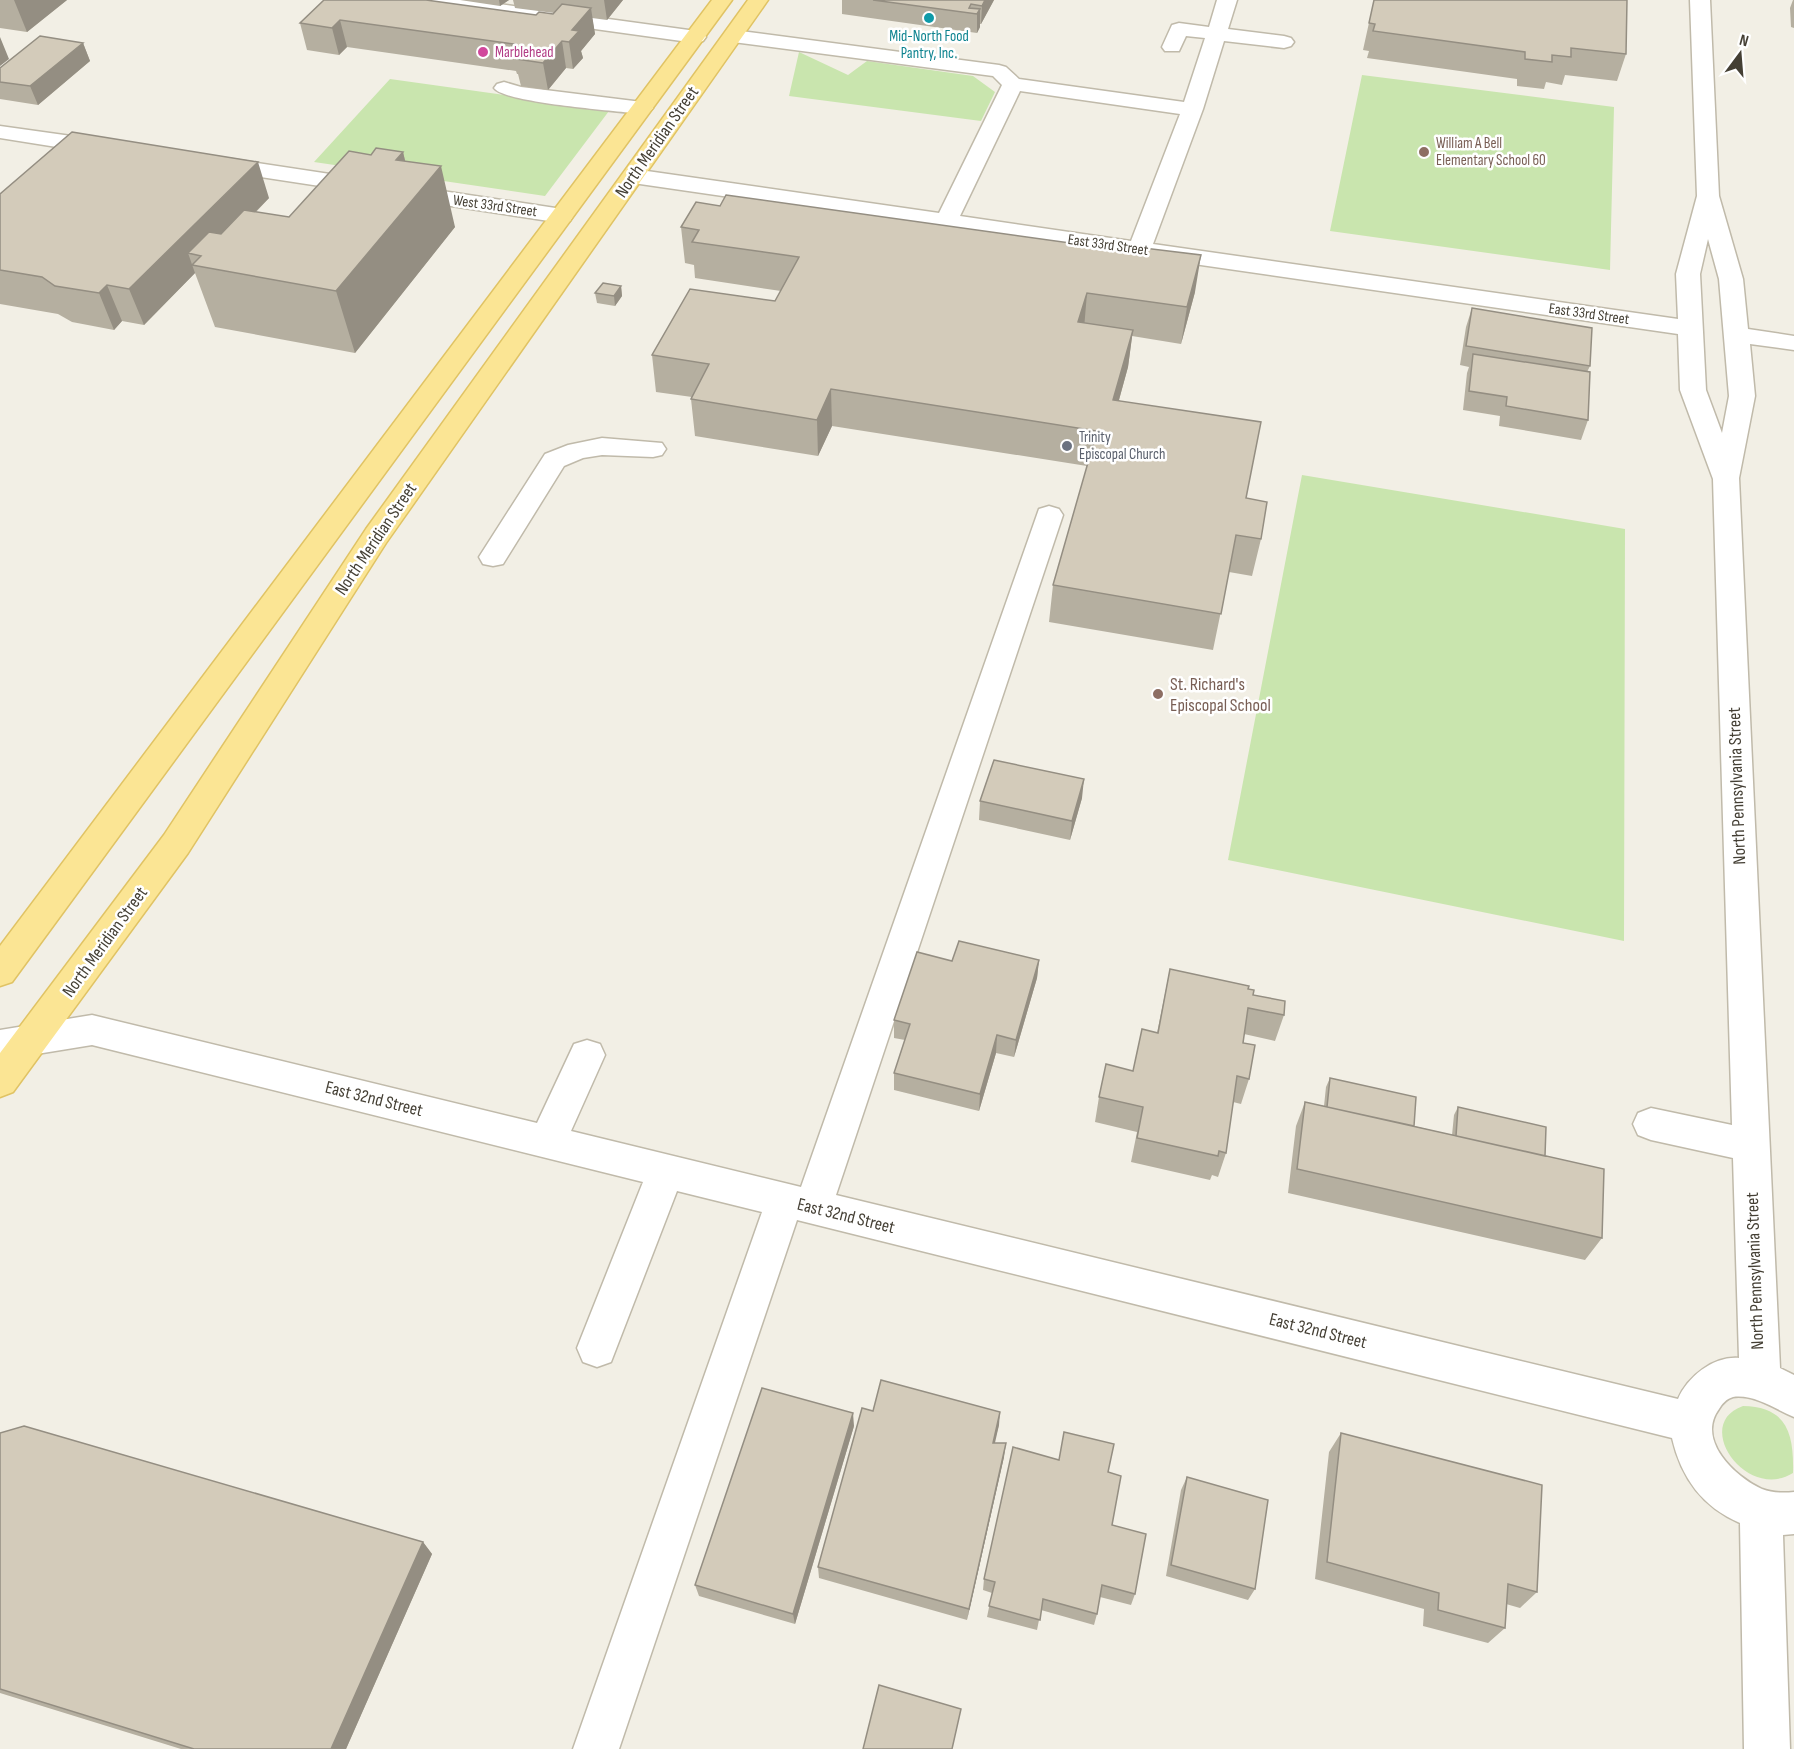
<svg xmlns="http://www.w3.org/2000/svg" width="1794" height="1749" font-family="'Sofia Sans Condensed',sans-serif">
<rect width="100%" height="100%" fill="#f2efe5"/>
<!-- green -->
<path fill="#c9e5ae" d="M799,52L848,75L867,61L973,76L995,92L981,121L789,96Z
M1362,75L1614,107L1610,270L1330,231Z
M390,79L605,109L609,111L545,196L314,162Z
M1302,475L1625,529L1624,941L1228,860Z
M1743,1406C1787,1407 1794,1433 1793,1473C1747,1502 1691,1424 1743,1406Z"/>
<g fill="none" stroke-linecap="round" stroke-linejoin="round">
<defs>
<path id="minor" d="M418,0H470L696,31L703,33L706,37L703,41L696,43L428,6Z
M1217,0H1237L1228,29L1284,36L1291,38L1294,42L1291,46L1284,48L1224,41L1203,109L1153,244L1678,319L1676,274L1697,196L1690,0H1710L1719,196L1743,279L1748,329L1794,336V350L1750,344L1755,396L1739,478L1780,1368L1794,1375V1417C1775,1409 1754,1394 1733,1397C1726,1399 1722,1404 1719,1409C1696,1440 1735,1477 1762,1489C1772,1493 1784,1493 1794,1492V1534L1783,1535L1790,1749H1744L1740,1523C1702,1507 1681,1477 1672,1438L797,1220L619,1749H573L762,1212L677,1191L611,1362L597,1367L583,1362L577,1348L643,1182L92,1045L0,1060V1030L92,1015L537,1123L574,1044L587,1040L600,1044L605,1055L571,1131L801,1187L1039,509L1049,506L1059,509L1063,515L836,1195L1678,1399C1688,1376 1714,1356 1739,1358L1733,1158L1651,1140L1638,1135L1633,1124L1638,1113L1651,1108L1732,1125L1713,479L1680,390L1678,334L633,183L625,181L622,176L625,171L633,169L939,213L1002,85L993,76L733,42L726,40L723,36L726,32L733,30L999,65L1006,67L1019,79L1184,102L1205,38L1186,36L1179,51H1165L1162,47L1172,25L1179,23L1209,27ZM1020,91L1180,114L1131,241L960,216ZM1708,239L1719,279L1729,396L1722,433L1706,390L1700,274Z
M504,82L521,87L642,102L649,104L653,108L649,112L642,114C618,111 504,103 494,88L497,84Z
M0,126L107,141L115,143L118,148L115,153L107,155L0,138Z
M217,157L562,209L570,211L573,216L570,221L562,223L209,169L206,164L209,159Z
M602,438L662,443L666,449L662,455L653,457L602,455L583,458L564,466L503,564L493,566L483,564L479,557L545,454L568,445Z"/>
<path id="major" d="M712,0H732L12,982L0,986V946Z
M748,0H768L386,543L188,853L13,1092L0,1097V1053L164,835L366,529Z"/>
</defs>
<!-- minor casing -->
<use href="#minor" stroke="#c0baaa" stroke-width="3"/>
<!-- major casing -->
<use href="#major" stroke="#e0c364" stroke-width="3"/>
<!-- minor -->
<use href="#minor" fill="#fff" fill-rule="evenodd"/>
<!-- major -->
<use href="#major" fill="#fbe594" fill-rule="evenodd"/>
</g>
<!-- wall -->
<path fill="#b5afa0" d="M0,0H67L27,32L0,28Z
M324,0L536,15L553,14L554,13L515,8L513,0H623L607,20L592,18L595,34L581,51L583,58L573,69L566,68L548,90L521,86L518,74H517L516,71L347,47L339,55L307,50L300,23Z
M460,0H509L500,6Z
M842,0H994L981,24H980V27L977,33L842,14Z
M1374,0L1626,54L1617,81L1565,75L1562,85L1546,82L1544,89L1517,86V79L1367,58L1369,51L1363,50Z
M1793,0H1794V28L1791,27L1790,8Z
M83,43L90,61L38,105L0,99V68Z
M403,152L405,161L455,227L355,353L215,327L195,273L144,325L122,321L114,330L72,322L58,314L0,304V194L269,198L256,212L289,217L371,155Z
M681,227L1195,292L1181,344L1132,336L1128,367L1119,400L1246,498L1261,539L1252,576L1229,572L1213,650L1049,622L1053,585L1087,466L832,426L818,456L695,436L691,399L692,397L656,392L652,355L775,301L781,291L695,278L694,265L685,263Z
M621,286L622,296L615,306L597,303L595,293Z
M1472,308L1590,366L1587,372L1588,420L1581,440L1499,426L1500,416L1463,410L1467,373L1469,367L1460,365L1466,327Z
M1082,798L1070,840L979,820L980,801Z
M1039,960L1037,978L1014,1057L996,1053L979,1111L894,1090V1073L905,1040L894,1038V1020L952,961Z
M1170,969L1248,989L1253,995L1284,1015L1275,1041L1244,1034L1243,1043L1249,1079L1241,1104L1233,1102L1226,1153L1218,1177L1212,1175L1210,1180L1131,1162L1137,1132L1095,1122L1099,1097L1133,1071L1142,1029L1157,1033Z
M1330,1078L1414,1126L1452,1135L1454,1115L1458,1107L1545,1156L1602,1238L1585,1260L1288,1193L1296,1126L1305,1102L1324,1106L1326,1087Z
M873,1411L999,1425L994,1443L1004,1457L967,1620L819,1578L818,1567Z
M854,1426L795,1624L699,1596L695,1585Z
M0,1433L423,1542L432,1554L346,1749H181L0,1693Z
M1341,1433L1537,1592L1520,1608L1506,1604L1505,1628L1488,1643L1423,1626L1424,1609L1315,1579L1329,1452Z
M1058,1460L1108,1472L1112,1525L1135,1594L1131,1605L1100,1597L1097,1614L1094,1625L1041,1610L1037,1630L987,1617L992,1593L983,1590L984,1579Z
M1187,1477L1255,1589L1248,1600L1166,1576L1181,1490Z"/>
<!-- shaded-wall -->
<path fill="#948e82" d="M14,0H67L27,32Z
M499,0H509L500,6Z
M604,0H623L607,20Z
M985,0H994L981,24L982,6Z
M591,8L595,34L581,51L583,58L573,69L569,42L572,30Z
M980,9V27L977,33V14Z
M340,20L347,47L339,55L332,28Z
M0,37L9,59L0,66Z
M562,41L566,68L548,90L543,63Z
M83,43L90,61L38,105L30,86Z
M403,152L414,198L441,166L455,227L355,353L336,291L396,160Z
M258,162L269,198L204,264L201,256L188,253L195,273L144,325L129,289Z
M1201,255L1195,292L1181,344L1187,307Z
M107,285L122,321L114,330L99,293Z
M621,286L622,296L615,306L614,296Z
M1087,293L1084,329L1078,322Z
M1133,330L1128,367L1109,436L1113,400Z
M831,389L832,426L818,456L817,420Z
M1084,779L1082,798L1070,840L1072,821Z
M1039,960L1037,978L1014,1057L1016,1040Z
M997,1035L996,1053L979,1111L980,1094Z
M1000,1412L999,1425L992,1456L993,1443Z
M853,1413L854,1426L795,1624L793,1614Z
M1006,1443L1004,1457L967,1620L969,1609Z
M423,1542L432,1554L346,1749H331Z"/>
<!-- building -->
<path fill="#d3cbba" stroke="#948e82" stroke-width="1.5" d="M324,0H426L536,15L539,12L553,14L562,4L591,8L572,30L579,31L569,42L562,41L543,63L516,59L525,48L512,46L514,44L340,20L332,28L300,23Z
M873,0H985L982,6L971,4L969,8L980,9L977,14Z
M1374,0H1627L1626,54L1571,48V57L1552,55V62L1525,59V52L1373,31L1375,24L1369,23Z
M40,36L83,43L30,86L0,82V68Z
M72,132L258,162L129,289L107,285L99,293L55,286L42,277L0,270V194Z
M376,148L403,152L396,160L441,166L336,291L192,265L201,256L188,253L209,232L221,234L244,210L289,217L349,151L371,155Z
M726,195L1142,253L1144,248L1201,255L1187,307L1087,293L1078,322L1133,330L1113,400L1261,422L1246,498L1267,502L1261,539L1236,535L1221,614L1053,585L1097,431L831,389L817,420L691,399L709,364L652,355L690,289L775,301L799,257L692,242L699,230L681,227L696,202L720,206Z
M603,283L621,286L614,296L595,293Z
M1472,308L1592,328L1590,366L1466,346Z
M1473,354L1590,372L1588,420L1506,406L1507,397L1469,391Z
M994,760L1084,779L1072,821L980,801Z
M959,941L1039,960L1016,1040L997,1035L980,1094L894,1073L910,1024L894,1020L917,952L952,961Z
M1170,969L1249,986L1248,989L1254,990L1253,995L1285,1001L1284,1015L1248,1008L1243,1043L1255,1045L1249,1079L1237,1076L1226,1153L1219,1151L1218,1156L1137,1138L1143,1107L1099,1097L1106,1064L1133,1071L1142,1029L1158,1033Z
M1330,1078L1416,1097L1414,1126L1327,1107Z
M1305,1102L1604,1169L1602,1238L1297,1169Z
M1458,1107L1546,1127L1545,1156L1456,1136Z
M881,1380L1000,1412L993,1443H1006L969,1609L818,1567L862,1408L873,1411Z
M762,1388L853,1413L793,1614L695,1585Z
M24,1426L423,1542L331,1749H194L0,1689V1433Z
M1064,1432L1114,1444L1108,1472L1121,1476L1112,1525L1146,1534L1135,1594L1102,1585L1097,1614L1043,1599L1040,1620L989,1606L995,1582L984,1579L1013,1447L1059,1460Z
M1341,1433L1542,1485L1537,1592L1508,1584L1505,1628L1438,1610L1439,1593L1327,1562Z
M1187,1477L1268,1500L1255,1589L1171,1565Z
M879,1685L961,1709L952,1749H863Z"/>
<!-- markers -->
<circle fill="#0f9aa8" stroke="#fff" stroke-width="2" cx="929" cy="18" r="6"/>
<circle fill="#d1479c" stroke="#fff" stroke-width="2" cx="483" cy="52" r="6"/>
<g fill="#8d6e63" stroke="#fff" stroke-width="2">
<circle cx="1424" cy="152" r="6"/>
<circle cx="1158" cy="694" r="6"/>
</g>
<circle fill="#6b7280" stroke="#fff" stroke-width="2" cx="1067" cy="446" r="6"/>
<g text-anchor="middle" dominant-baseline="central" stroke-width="5" stroke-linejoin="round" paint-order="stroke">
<!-- far-culture labels -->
<g font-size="15" fill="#0d838f" stroke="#fff">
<text x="929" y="36">Mid-North Food<tspan x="929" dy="17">Pantry, Inc.</tspan></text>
</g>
<!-- far-hotel labels -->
<g font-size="15" fill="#b23c85" stroke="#fff" text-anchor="start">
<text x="495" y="52">Marblehead</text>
</g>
<!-- far-education labels -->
<g font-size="15" fill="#785e54" stroke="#fff" text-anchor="start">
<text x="1436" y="143">William A Bell<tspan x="1436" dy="17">Elementary School 60</tspan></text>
</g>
<!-- far-street labels -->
<g font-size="15" fill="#443f34" stroke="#fff">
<text transform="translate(495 206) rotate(8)">West 33rd Street</text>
<text transform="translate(1108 245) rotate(8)">East 33rd Street</text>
<text transform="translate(1589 314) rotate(8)">East 33rd Street</text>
</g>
<!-- far-worship labels -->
<g font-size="15" fill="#5b616d" stroke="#fff" text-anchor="start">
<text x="1079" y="437">Trinity<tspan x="1079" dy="17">Episcopal Church</tspan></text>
</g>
<!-- street labels -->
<g font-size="18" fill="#443f34" stroke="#fff">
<text transform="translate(657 142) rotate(-55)">North Meridian Street</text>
<text transform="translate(376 539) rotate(-56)">North Meridian Street</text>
<text transform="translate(1737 786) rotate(-92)">North Pennsylvania Street</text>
<text transform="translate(105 942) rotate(-54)">North Meridian Street</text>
<text transform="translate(374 1099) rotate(14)">East 32nd Street</text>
<text transform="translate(846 1216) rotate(14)">East 32nd Street</text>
<text transform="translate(1755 1271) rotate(-92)">North Pennsylvania Street</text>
<text transform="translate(1318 1331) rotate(14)">East 32nd Street</text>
</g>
<!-- education labels -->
<g font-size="18" fill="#785e54" stroke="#fff" text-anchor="start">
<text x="1170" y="684">St. Richard's<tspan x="1170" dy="21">Episcopal School</tspan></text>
</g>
</g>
<!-- north arrow -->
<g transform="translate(1740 54) rotate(16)" stroke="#ffffff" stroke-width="4.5" paint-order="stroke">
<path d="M0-4.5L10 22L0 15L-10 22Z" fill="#443f34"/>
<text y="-9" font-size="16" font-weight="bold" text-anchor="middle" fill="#443f34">N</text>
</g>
</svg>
